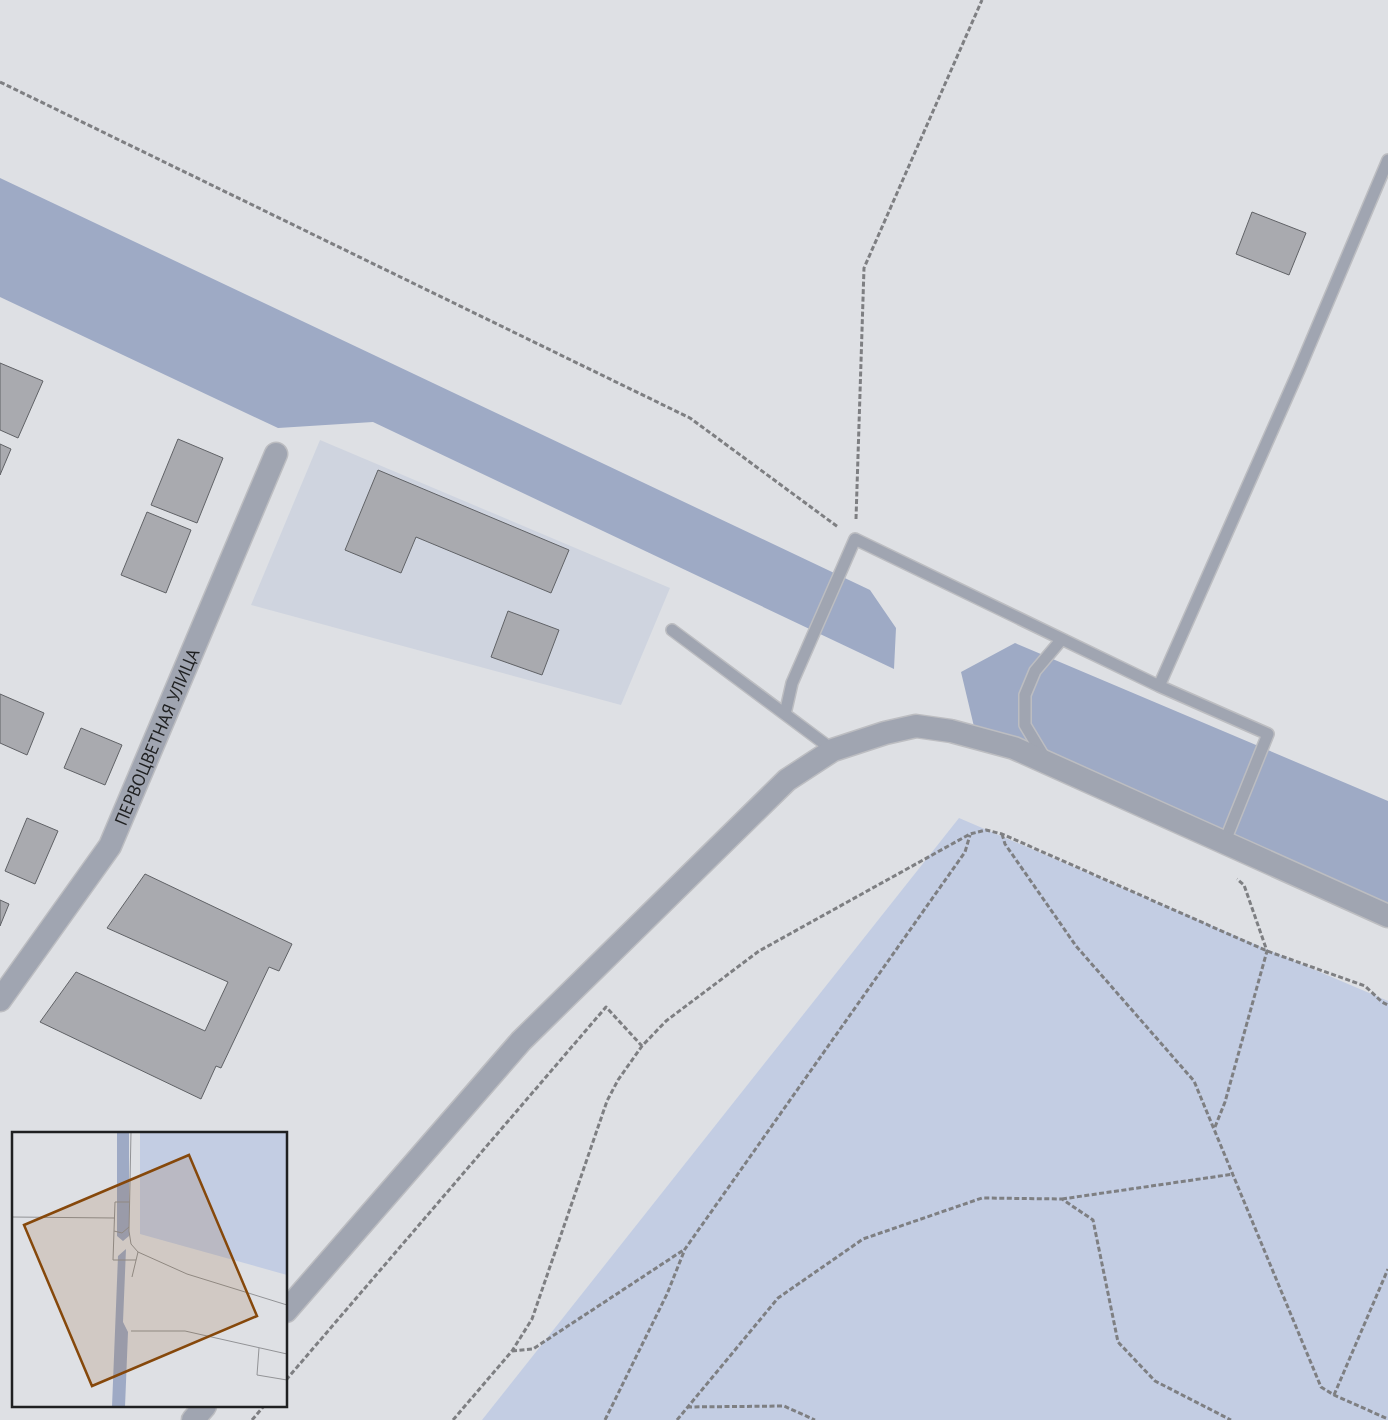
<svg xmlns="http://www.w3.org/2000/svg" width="1388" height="1420" font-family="'PT Sans',sans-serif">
<rect width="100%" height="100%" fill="#dee0e4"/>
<!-- built -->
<path fill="#cfd4df" d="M320,440L670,588L621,705L251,605Z"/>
<!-- green -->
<path fill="#c3cde3" d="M959,818L1388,1001V1420H482Z"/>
<!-- forest -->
<path fill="#9eaac5" d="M0,178L870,590L896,628L894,669L373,422L278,428L0,297Z
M1015,643L1388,801V910L976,735L961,672Z"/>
<!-- building -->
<path fill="#a9aaaf" stroke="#606266" d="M1252,212L1306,233L1289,275L1236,254Z
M0,363L43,381L18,438L0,430Z
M178,439L223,458L197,523L151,505Z
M0,444L11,449L0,475Z
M378,470L569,550L551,593L416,537L401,573L345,550Z
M147,512L191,530L166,593L121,575Z
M508,611L559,630L542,675L491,657Z
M0,694L44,713L27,755L0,743Z
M81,728L122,745L105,785L64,768Z
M27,818L58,831L35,884L5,871Z
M145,874L292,944L279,971L269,967L221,1068L216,1066L201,1099L40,1022L76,972L205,1031L228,982L107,928Z
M0,900L9,904L0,926Z"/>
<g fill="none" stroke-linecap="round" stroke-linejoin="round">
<defs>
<path id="lane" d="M672,630L833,750
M1159,686L1299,370L1388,160
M785,714L792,683L855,539L1159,686L1268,734L1225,841
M1046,760L1025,725V695L1035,671L1062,639"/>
<g id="street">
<path id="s1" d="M0,1000L110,846L276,454"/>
<path d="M286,1311L521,1041L787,780L833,750L885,733L916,726L951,731L1014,748L1388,916"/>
<path d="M193,1420L205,1406"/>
</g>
</defs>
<!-- lane casing -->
<use href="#lane" stroke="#bcbdc1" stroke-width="14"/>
<!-- street casing -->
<use href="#street" stroke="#bcbdc1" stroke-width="25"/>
<!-- path -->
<path stroke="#7e7f82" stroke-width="3" stroke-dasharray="5 2.5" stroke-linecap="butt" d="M0,82L690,418L838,527
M856,519L864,268L982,0
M1002,834L1005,844L1076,946L1194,1081L1321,1387L1334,1395L1388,1419
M1215,1127L1225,1102L1267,951L1244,885L1237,879
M1062,1199L1234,1174
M512,1351L533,1349L685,1249
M286,1380L606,1007L642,1046
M1334,1395L1388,1269
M687,1407L784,1406L815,1420
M252,1420L264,1406
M453,1420L512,1351L532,1319L607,1101L618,1080L642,1046L666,1021L759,951L970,834L986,830L1002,834L1267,951L1365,986L1382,1002L1388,1005
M605,1420L667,1294L685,1249L965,852L970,835
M677,1420L778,1298L863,1239L982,1198L1062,1199L1093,1220L1118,1342L1155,1381L1231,1420"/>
<!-- lane -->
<use href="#lane" stroke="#a0a5b1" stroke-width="11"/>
<!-- street -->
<use href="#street" stroke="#a0a5b1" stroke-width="22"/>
</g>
<g text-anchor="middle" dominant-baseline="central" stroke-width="4" stroke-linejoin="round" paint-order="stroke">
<!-- street labels -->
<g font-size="18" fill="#1f2021" stroke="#dee0e4">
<text stroke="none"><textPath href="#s1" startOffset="308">ПЕРВОЦВЕТНАЯ УЛИЦА</textPath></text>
</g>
</g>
<!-- overview -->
<g transform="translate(12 1132)">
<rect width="275" height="275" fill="#dee0e4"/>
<path d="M128,0H275V143L128,102Z" fill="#c3cde3"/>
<path d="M105,0H117V104L111,109L105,104ZM114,117L111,190L116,200L113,275H100L106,124Z" fill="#9eaac5"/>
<path fill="none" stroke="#929396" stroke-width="1" d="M119,0L117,99L119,112L126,120L175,142L275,173M118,70H103L101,128H124M0,85L103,86M102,99L110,101L117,95M120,145L126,120M119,199H173L275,222M247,216L245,243L275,248"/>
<path fill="#86480b" fill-opacity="0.15" stroke="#86480b" stroke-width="2.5" d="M177,23L245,184L80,254L12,93Z"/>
<rect width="275" height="275" fill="none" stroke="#1f2021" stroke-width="2.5"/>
</g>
</svg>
